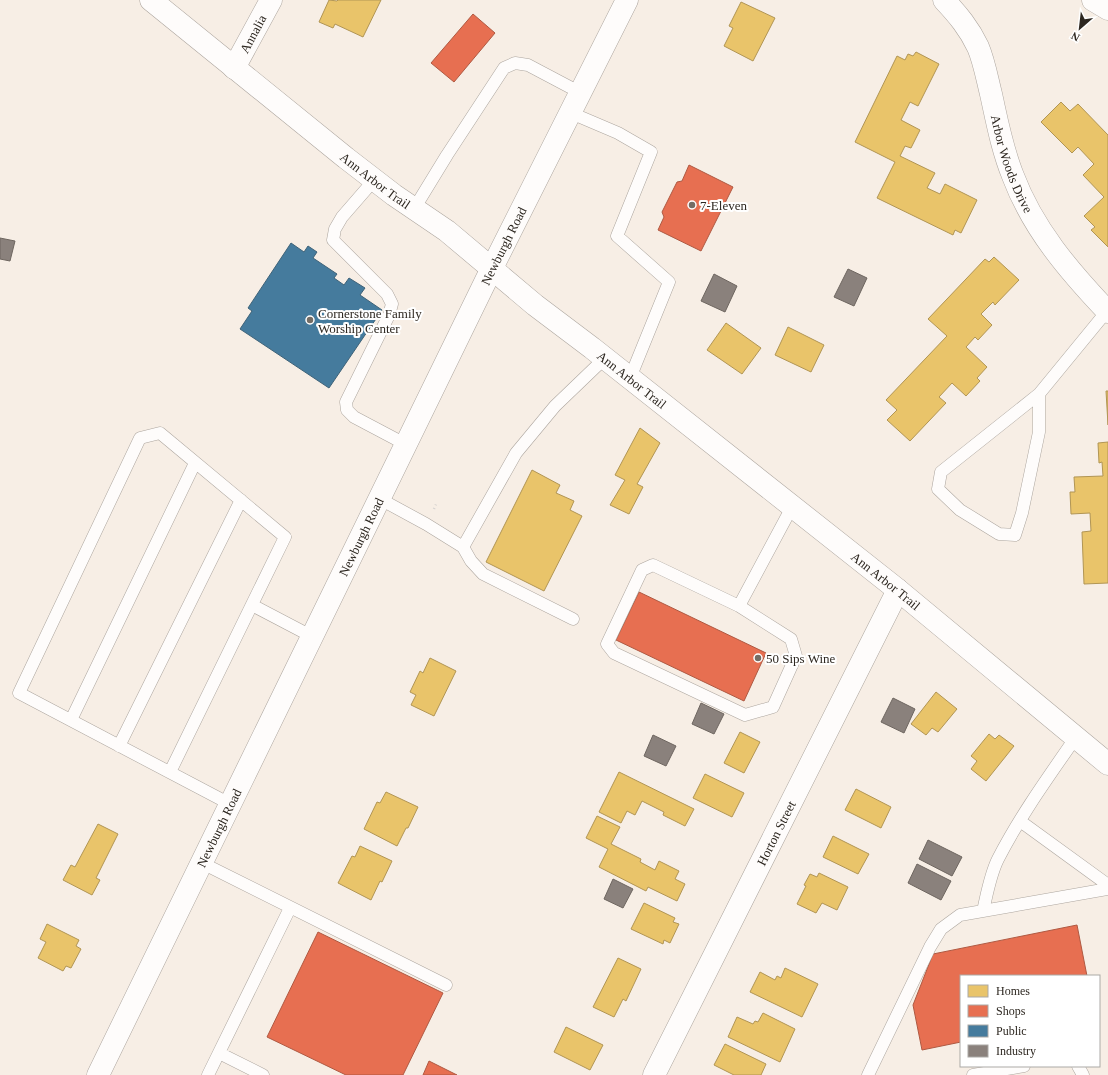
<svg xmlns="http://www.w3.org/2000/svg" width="1108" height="1075" font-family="Georgia,serif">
<rect width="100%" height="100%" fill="#f7eee5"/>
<!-- homes -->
<path fill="#e9c46a" stroke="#b19554" d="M329,0L337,1L338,0H381L363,37L335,24L333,28L319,22Z
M741,2L775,18L753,61L724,46L733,28L729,26Z
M916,52L939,64L918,106L910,102L901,120L920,130L911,148L905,146L900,156L935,173L927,188L940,194L945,184L977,200L961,233L955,230L953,235L877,198L895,162L855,142L897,56L905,60L908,54L913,56Z
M1061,102L1070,111L1078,104L1108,135V247L1091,230L1095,227L1084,216L1104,197L1083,175L1094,164L1078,147L1072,153L1041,122Z
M994,257L1019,280L995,305L993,302L981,314L992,325L978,340L975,337L966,347L987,367L977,378L980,381L966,396L952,383L939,397L946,403L910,441L887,420L897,410L886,400L947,336L928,319L985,259L989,262Z
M726,323L761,348L742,374L707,350Z
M788,327L824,345L811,372L775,355Z
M1106,391H1108V425Z
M640,428L660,443L637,484L643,487L629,514L610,505L625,480L615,475Z
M1108,442V583L1084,584L1082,532L1091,531L1090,513L1071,514L1070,492H1075L1074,477L1103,476L1102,462L1099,463L1098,443Z
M532,470L560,485L556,493L574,501L570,510L582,516L544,591L486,562Z
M430,658L456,671L434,716L411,705L416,695L410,692L420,671L423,673Z
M936,692L957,709L938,732L932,728L926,735L911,724Z
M740,732L760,742L744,773L724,763Z
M989,734L995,739L999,735L1014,746L986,781L971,769L977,761L971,756Z
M619,772L694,809L685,826L663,815L664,812L642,801L635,815L627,811L621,823L599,812Z
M705,774L744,793L732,817L693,798Z
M856,789L891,807L881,828L845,810Z
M386,792L418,807L408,828H406L397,846L364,829L377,802L380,803Z
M597,816L620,827L611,844L641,859L640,862L655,870L659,861L679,871L675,879L685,884L677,901L648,887L646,891L599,867L608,849L586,838Z
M98,824L118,834L96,878L100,880L92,895L63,880L71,865L75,867Z
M833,836L869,854L858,874L823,857Z
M360,846L392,861L382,882L380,881L371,900L338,883L352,856L355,857Z
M819,873L848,887L837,910L822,903L816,913L797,904L806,886L804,885L810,874L817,877Z
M644,903L675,918L673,922L679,924L670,943L664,940L663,944L631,929Z
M47,924L79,940L76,946L81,949L71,968L66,966L63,971L38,958L46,942L40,939Z
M618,958L641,969L626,1001L623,999L614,1017L593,1007Z
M785,968L818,984L802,1017L750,992L760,972L775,980L777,976L781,978Z
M763,1013L795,1029L780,1062L728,1037L737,1017L753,1024L755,1021L758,1022Z
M566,1027L603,1045L590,1070L554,1052Z
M725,1044L766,1064L761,1075H734L714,1065Z"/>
<!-- shops -->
<path fill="#e76f51" stroke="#af5942" d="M473,14L495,33L454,82L431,63Z
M689,165L733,187L701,251L658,230L664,217L662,212L677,182L682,181Z
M639,592L766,653L744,701L616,640Z
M1077,925L1087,976H961V1042L922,1050L913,1005L933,954Z
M318,932L443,993L403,1075H346L267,1037Z
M429,1061L457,1075H423Z"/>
<!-- public -->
<path fill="#457b9d" stroke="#3e6278" d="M291,243L304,252L308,246L317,252L313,258L337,274L334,278L344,285L349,278L365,288L360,295L382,310L329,388L240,329L252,311L248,308Z"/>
<!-- industry -->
<path fill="#8a817c" stroke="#6e6660" d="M0,238L15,241L10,261L0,259Z
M848,269L867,278L854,306L834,297Z
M714,274L737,286L725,312L701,301Z
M893,698L915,709L904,733L881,722Z
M701,703L724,714L714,734L692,724Z
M653,735L676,746L666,766L644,756Z
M928,840L962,857L952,876L919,859Z
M917,864L951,881L941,900L908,883Z
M613,879L633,889L623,908L604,899Z"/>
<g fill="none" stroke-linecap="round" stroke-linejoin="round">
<defs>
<path id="service" d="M571,113L618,133L651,152L617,236L669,282L630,378
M375,179L342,217L335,229L333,240L387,294L392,304L389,315L346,402L347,410L354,417L407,445
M414,209L447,155L504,68L515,63L528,65L581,93
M1039,394V432L1022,513L1015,535L999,534L960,510L938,489L941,472L1039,394L1107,311
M380,499L426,524L463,547L516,453L555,406L605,358
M463,547L471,561L483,574L573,619
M252,605L313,637
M739,606L791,639L796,656L773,707L745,715L614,653L607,644L642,570L653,565L739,606L792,507
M71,720L195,463
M119,746L241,500
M170,772L285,537L160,433L140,438L19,693L230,804
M1020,821L1108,885
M202,863L446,985
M983,911C987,894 990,875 998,859C1020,816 1049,776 1076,737
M219,1053L263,1075
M1078,1066L1083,1075
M208,1075L290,908
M868,1075L930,947L941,929L960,915L1108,889
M973,1075L1024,1066"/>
<g id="minor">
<path id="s1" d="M944,0C958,15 969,28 978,47C984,61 987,78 991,94C997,121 1002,149 1013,176C1033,229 1069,271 1108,312"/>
<path d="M1093,0L1108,9"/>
<path id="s2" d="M234,68L271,0"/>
<path id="s3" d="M654,1075L898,590"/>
</g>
<g id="tertiary">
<path id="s4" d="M151,0L346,158L394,195L447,231L535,305L592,348L898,590L1108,764"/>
</g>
<g id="secondary">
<path id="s5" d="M98,1075L492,268L627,0"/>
</g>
</defs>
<!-- service casing -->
<use href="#service" stroke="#aca59e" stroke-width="13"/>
<!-- minor casing -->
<use href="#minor" stroke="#aca59e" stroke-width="23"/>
<!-- tertiary casing -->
<use href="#tertiary" stroke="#aca59e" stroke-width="23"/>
<!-- secondary casing -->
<use href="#secondary" stroke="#aca59e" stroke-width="23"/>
<!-- path -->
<path stroke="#d6d3d0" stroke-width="2.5" stroke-dasharray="1 3" stroke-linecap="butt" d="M434,509L437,502"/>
<!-- service -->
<use href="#service" stroke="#fefcfb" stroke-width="12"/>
<!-- minor -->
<use href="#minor" stroke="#fefcfb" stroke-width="22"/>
<!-- tertiary -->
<use href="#tertiary" stroke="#fefcfb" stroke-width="22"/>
<!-- secondary -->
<use href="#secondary" stroke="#fefcfb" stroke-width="22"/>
</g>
<!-- markers -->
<g fill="#746d65" stroke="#fff" stroke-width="1.5">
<circle cx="692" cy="205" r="4"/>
<circle cx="310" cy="320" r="4"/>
<circle cx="758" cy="658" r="4"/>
</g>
<g text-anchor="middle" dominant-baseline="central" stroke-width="4" stroke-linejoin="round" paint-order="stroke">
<!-- street labels -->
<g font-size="13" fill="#2d2720" stroke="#fff">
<text stroke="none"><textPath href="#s2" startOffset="39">Annalia</textPath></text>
<text stroke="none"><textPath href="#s1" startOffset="180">Arbor Woods Drive</textPath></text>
<text stroke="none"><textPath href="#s4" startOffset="288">Ann Arbor Trail</textPath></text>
<text stroke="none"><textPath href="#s5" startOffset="923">Newburgh Road</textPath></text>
<text stroke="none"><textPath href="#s4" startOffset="613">Ann Arbor Trail</textPath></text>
<text stroke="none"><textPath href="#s5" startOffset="599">Newburgh Road</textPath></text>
<text stroke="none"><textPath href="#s4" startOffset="937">Ann Arbor Trail</textPath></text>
<text stroke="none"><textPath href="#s5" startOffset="275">Newburgh Road</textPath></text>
<text stroke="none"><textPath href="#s3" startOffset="271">Horton Street</textPath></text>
</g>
<!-- poi labels -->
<g font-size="13" fill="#2d2720" stroke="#fff" text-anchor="start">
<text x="700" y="205">7-Eleven</text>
<text x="318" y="313">Cornerstone Family<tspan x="318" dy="15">Worship Center</tspan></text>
<text x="766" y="658">50 Sips Wine</text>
</g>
</g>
<!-- legend -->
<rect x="960" y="975" width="140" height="92" fill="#ffffff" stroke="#aba9a6"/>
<rect x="968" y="985" width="20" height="12" fill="#e9c46a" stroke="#aba9a6"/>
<text x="996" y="995" font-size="12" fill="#2d2720">Homes</text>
<rect x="968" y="1005" width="20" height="12" fill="#e76f51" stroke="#aba9a6"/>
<text x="996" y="1015" font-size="12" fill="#2d2720">Shops</text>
<rect x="968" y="1025" width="20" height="12" fill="#457b9d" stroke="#aba9a6"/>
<text x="996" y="1035" font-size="12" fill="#2d2720">Public</text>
<rect x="968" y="1045" width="20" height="12" fill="#8a817c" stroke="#aba9a6"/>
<text x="996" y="1055" font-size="12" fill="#2d2720">Industry</text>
<!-- north arrow -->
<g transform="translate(1080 28) rotate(208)" stroke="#ffffff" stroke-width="3" paint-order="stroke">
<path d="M0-3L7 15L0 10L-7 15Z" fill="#2d2720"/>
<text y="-6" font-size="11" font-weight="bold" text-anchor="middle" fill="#2d2720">N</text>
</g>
</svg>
